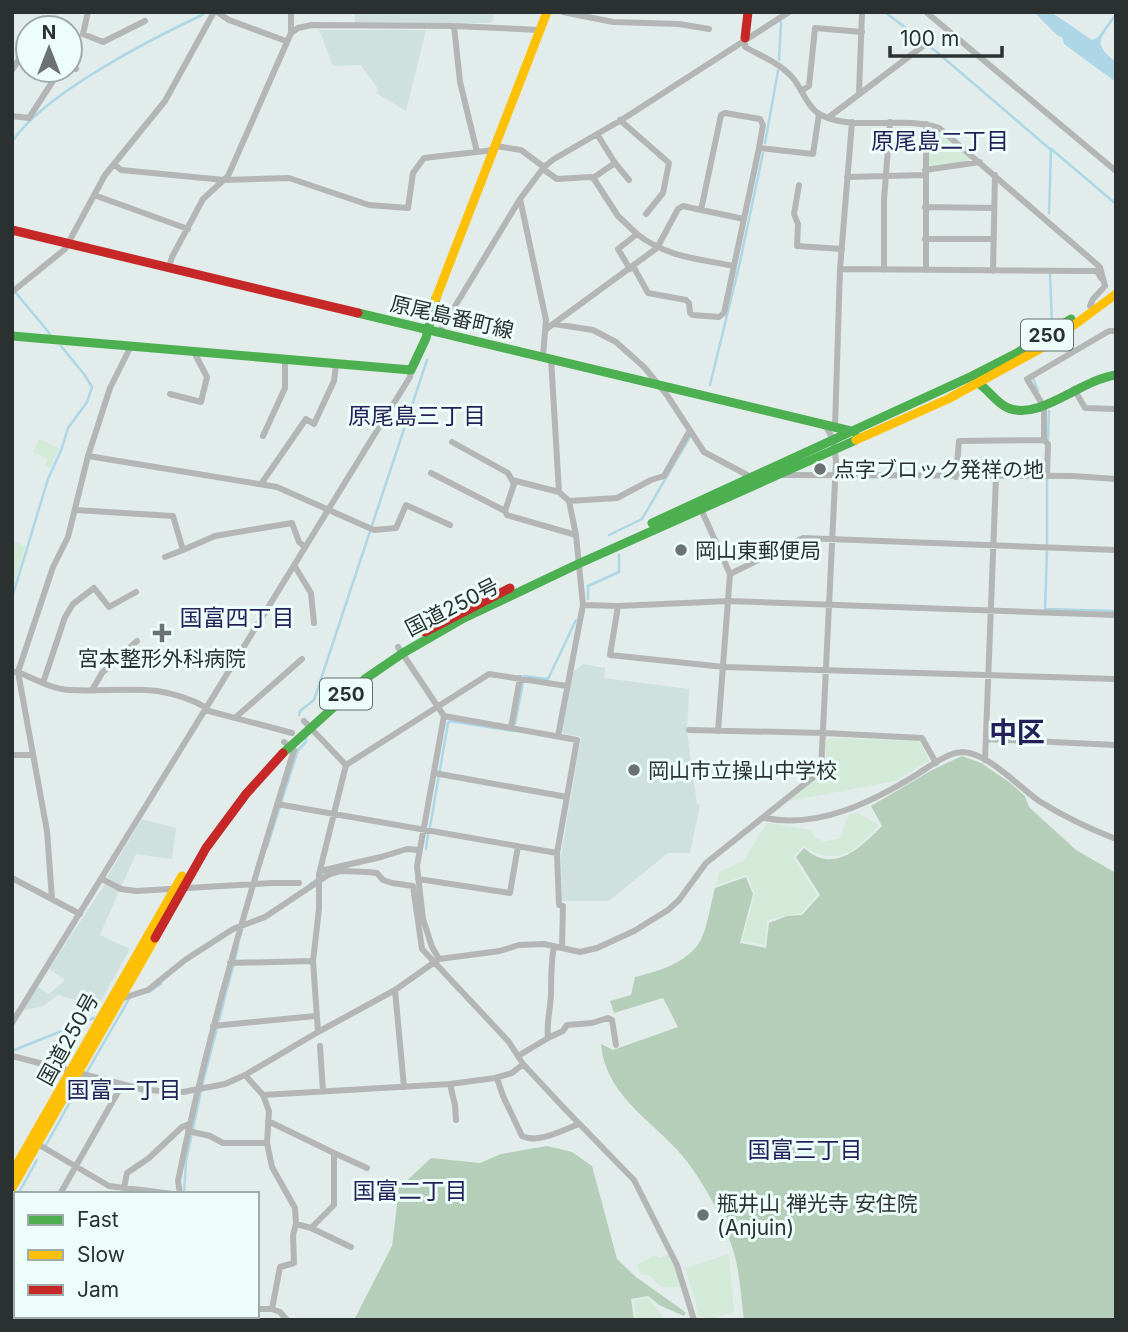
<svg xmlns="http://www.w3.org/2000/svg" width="1128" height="1332" font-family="Inter,'Noto Sans JP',sans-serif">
<rect width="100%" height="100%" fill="#e2ecea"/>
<!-- built -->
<path fill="#cfe1de" d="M355,12H494L493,20L490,23L355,24Z
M319,30H426L406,111L376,93L378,89L361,65L333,66Z
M583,664L605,668L604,678L689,689L687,732L697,804L700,805L690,853H668L609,901H562L561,854L581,737L564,734L561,730L572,673Z
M142,819L176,828L172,859L136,854L121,887L107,877Z
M105,884L119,891L100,935L130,949L98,1006L58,995L43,1006L22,1011L37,987L49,994L65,980L49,969Z"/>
<!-- green -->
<path fill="#d2ead7" d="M929,127L937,131L970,158L968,161L931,166L928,164Z
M39,439L59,448L50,468L45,466L48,459L33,452Z
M12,541L25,546L12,593Z
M830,738L917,741L922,745L929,761L894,781L789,801L826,768V742Z
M857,813L879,825C854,851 838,868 803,846L793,857L817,895L801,913L767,920L765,945L742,941L755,894L747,875L716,885L719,872L743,861L767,823L811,830L815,838L824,842L840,838L849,814Z
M670,1254L682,1287C667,1288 659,1289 651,1276L640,1274L637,1265L654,1255L660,1258Z
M729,1254L734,1312L712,1319L697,1316C698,1301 689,1283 685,1268Z
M648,1298L666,1320H636L634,1300Z"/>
<!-- forest -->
<path fill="#b5ceba" d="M962,756L981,763L1009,782L1025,796L1029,807L1076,850L1116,873V1320H744C741,1297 740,1272 733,1250C724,1220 707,1189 689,1164C659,1123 606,1100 601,1044L613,1050L678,1027L663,998L614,1013L610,1001L631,995L635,977C656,972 683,964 697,946C706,936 711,902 715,888L746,877L753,894L740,943L766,948L769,923L787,916L802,915L820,895L796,857L804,848C834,875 860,848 882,826L871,806L932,770Z
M547,1146L572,1152L592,1166L617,1259L636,1277L681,1309L686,1313L684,1316L659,1305L648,1296L631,1299L634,1320H354L392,1246L399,1188L431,1158L480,1163L501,1154Z"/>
<!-- water -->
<path fill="#add7e6" d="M1034,12H1051L1092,40L1098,37L1116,12V16C1101,39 1091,43 1116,62V82L1064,44L1062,37L1058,36Z"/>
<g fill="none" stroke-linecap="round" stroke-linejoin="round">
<!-- stream -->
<path stroke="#add7e6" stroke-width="2.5" d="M885,12L938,53L1051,150L1049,213
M779,60L781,22
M12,142C43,94 151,39 204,14
M765,143L778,71
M1050,148L1116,204
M1050,274L1052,325
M16,293L50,334
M1033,378L1038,391
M710,385L740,262L763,153
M1048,439L1049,411
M1047,479V544
M609,535L642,519L691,435
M1047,551L1045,609L1116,611
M12,598L48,479L62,448L68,428L87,402L92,387L84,374L61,346
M588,599V586L619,572V555
M524,676L548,679L576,620
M299,715L300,711L314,700L427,360
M515,724L523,682
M430,827L448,723L450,721L514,731
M267,847L298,750L306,742V739
M426,849L428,835
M310,884L328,872
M149,992L161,984
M12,1051L94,1018
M87,1072L129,999
M46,1145L83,1079
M18,1194L37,1160
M184,1194L186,1161L202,1086L238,947
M12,1204L16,1198
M187,1320V1316"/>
<!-- street -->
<path stroke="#b3b6b5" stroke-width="6" d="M88,12L83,34L103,42L145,21
M217,12L229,20L286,41
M563,12L613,22L679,24L709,29
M926,12L1116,171
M454,26L460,82L477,152
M291,33V12
M745,38V47C761,56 779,63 791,76C802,87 806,107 821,115C855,132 902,115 939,128L1100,267L1105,286
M70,65L76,69
M12,70L28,46
M801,91L809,86L815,28L862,32
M859,93L862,12
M12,116L29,118L60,70
M829,117L923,46
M620,120L669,163L663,193L646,214
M597,134L615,163L629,180
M496,146L521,150L544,167
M759,148L813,154L819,114
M114,164L121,170L224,180L289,178L369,205L408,208L413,173L424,158L494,150
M543,169L557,179L591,177L594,179L618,216L637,234
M925,170L980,162
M847,177L925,175
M593,178L615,163
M799,185L794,214L798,224L797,246L842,249
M94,195L188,229
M520,199L546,320L543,356
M925,207L994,208
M701,210L744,219
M925,239H994
M169,267L172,257L203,199L228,176L291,33L298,28L312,25L454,26L540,30
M630,269L618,249L637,234C666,257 699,259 734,266
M840,269L1084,271H1097L1101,278
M884,270V200L890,122
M926,270V124
M993,271L995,175
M12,292L65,249L105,175L165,101L214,12
M1090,306L1093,299L1105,286
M554,324L593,330L616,342L644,367L667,395L704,452L751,477
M440,331L520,199L544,167L554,159L623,119L789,12
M545,331L549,327L657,248L678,209L683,206L701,210L721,115L725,113L760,119L763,125L759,148L724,313L719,317L693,315L690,313L689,303L686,300L648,293L633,266
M551,358L559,492
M1074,389L1085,408L1116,409
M170,394L201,402L207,377L194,352
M835,427L840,269L852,122
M263,436L285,388V360
M1044,440L1048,444L1047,476
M452,442L508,473L514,484L505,511
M88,456L277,487L374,530L396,528L406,505L450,525
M431,473L505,511L507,515L576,535L583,605L558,736
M782,475L1073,476L1116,479
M956,477L959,441L1044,440V407L1027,379L1109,331H1116
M512,480L559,492L569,501L576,535
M261,484L306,419L314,424L334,381L336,365
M569,501L617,498L651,480L664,476L689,432
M701,509L730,574L718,731
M75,510L173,516L183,550L165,557
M183,550L215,536L292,523L299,542L305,547
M294,565L311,593L314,623
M730,574L803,538L1116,550
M583,605L618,606L729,601L1116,615
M618,606L610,655L724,667L1116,679
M398,647L444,716L417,866L423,919L432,947L439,959
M12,672H18C35,679 51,689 69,690C122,693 156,680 207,708
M43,683L65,617L73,604L94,588L109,607L136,592
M92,690L102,673L137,641
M205,710L292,733
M444,716L577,740L557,853L559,905L563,906L562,948
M236,717L302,659
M304,721L346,765
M511,728L520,678
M689,730L824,733L922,738L936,763
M987,739L1116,745
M12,755H33
M985,760L996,477
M434,773L567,797
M277,804L557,853
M765,818C818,829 872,802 916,775C929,767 948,752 963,752C988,753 1019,787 1039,801C1063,816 1090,829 1116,839
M320,871L381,857L407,849L420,850
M12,878L80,914
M102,879L121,889L136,891L272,883H299
M418,879L510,893L518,846
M52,899L47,831L18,672L53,567L68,537L88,456L110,388L131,346
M230,963L313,961
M395,990L404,1087
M120,999L148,990L185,960L233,929L265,917L328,875L340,871L367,872L377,873L383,880L392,883L413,886L422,949L509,1042L523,1064L564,1108L634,1180L677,1265L694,1320
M12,1023L410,377L411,370
M213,1026L315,1016
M318,1032L313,961L319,909V874L346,765L489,674L567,686
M548,1038L563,1031L567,1025L592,1023L608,1018L612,1020L616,1045
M320,1046L323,1091
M12,1056L145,1090L183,1092L225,1084L245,1075L318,1032L395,990L439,959L500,951L519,945L544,944L580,952L597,948L634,931L668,910L679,900L706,863L821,771L836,461L833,439L825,425
M518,1056L548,1038C546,1022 551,1008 551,992C551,976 551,962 554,946
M245,1075L263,1095L269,1111L267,1143L272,1167L295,1208L296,1224L293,1235L294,1263L280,1267L272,1309H257
M497,1078L503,1096L522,1136C538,1144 563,1130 579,1124
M450,1084L455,1105L456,1120
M263,1095L450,1084L495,1078L512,1073L523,1064
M268,1121L334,1153V1205L311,1228
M188,1131L210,1136L223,1143H267
M36,1143L109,1186L173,1194
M334,1153L367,1168
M124,1188L127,1173L149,1158L182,1127L189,1124
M60,1194L122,1085
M180,1194L178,1181C207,1035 250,892 294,750L284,742
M296,1224L311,1228L351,1247
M12,1277L16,1270
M272,1309L280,1312L287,1320
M87,1320V1316
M181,1320V1316"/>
<!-- fast -->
<path stroke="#4caf50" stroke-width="9" d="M358,313L855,432
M12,336L411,370L426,338L436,298
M978,383C989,390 996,403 1008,408C1040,421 1080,380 1116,375
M652,523L972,376L1017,353L1071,319
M283,753L365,679L403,653L462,619L578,564L856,440"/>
<!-- slow -->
<path stroke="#ffc107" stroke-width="9" d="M436,298L547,12
M856,440L948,399L1047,345L1116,294
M12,1173L182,876
M12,1188L155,938"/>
<!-- jam -->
<path stroke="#c62828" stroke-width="9" d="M745,38L748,12
M12,230L358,313
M425,632L510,588
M155,938L206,848L246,794L283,753"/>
</g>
<!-- markers -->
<g fill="#6b7271" stroke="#ecfdfa" stroke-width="2.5">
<circle cx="820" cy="469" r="7"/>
<circle cx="681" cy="550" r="7"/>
<path d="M158.5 622.5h7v7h7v7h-7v7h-7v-7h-7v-7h7z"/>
<circle cx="634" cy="770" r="7"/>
<circle cx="703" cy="1215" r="7"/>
</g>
<g text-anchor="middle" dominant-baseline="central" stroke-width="6" stroke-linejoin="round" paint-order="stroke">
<!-- shield labels -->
<g fill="#ecfdfa" stroke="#656e6d" stroke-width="2">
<rect x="1021" y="319.5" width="52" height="31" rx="5"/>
<rect x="320" y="678.5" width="52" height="31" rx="5"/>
</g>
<g font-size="19" font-weight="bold" fill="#2b3130">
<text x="1047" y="335">250</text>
<text x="346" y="694">250</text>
</g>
<!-- street labels -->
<g font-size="21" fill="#2b3130" stroke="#ecfdfa">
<text transform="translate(452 317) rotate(13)">原尾島番町線</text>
<text transform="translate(452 607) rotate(-27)">国道250号</text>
<text transform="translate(68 1039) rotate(-61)">国道250号</text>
</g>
<!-- poi labels -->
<g font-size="21" fill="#2b3130" stroke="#ecfdfa" text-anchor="start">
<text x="834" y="469">点字ブロック発祥の地</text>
<text x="695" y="550">岡山東郵便局</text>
<text x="162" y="658" text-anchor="middle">宮本整形外科病院</text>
<text x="648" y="770">岡山市立操山中学校</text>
<text x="717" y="1203">瓶井山 禅光寺 安住院<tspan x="717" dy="24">(Anjuin)</tspan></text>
</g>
<!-- neighbourhood labels -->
<g font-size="23" fill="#251f59" stroke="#ecfdfa">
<text x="940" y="141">原尾島二丁目</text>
<text x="417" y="416">原尾島三丁目</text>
<text x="237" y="618">国富四丁目</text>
<text x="124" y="1090">国富一丁目</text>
<text x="805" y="1150">国富三丁目</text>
<text x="410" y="1191">国富二丁目</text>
</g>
<!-- district labels -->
<g font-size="28" font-weight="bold" fill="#251f59" stroke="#ecfdfa">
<text x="1017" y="732">中区</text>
</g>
</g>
<!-- border -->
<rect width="1128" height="1332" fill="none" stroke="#2b3130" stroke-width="28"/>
<!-- legend -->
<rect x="14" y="1192" width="245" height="126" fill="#ecfdfa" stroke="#9faba9" stroke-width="2"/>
<rect x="28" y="1215" width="35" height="10" fill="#4caf50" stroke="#9faba9" stroke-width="2"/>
<text x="77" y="1227" font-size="21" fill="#2b3130">Fast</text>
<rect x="28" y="1250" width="35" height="10" fill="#ffc107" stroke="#9faba9" stroke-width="2"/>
<text x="77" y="1262" font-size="21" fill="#2b3130">Slow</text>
<rect x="28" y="1285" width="35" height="10" fill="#c62828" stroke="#9faba9" stroke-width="2"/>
<text x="77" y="1297" font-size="21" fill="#2b3130">Jam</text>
<!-- north arrow -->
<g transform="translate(49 49)"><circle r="33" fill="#ecfdfa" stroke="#9faba9" stroke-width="2"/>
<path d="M0-5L12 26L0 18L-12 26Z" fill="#6b7271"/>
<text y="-10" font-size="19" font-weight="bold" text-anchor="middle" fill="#2b3130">N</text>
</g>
<!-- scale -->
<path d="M890 46v10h112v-10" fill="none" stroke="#2b3130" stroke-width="3.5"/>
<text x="900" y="46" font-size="21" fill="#2b3130" stroke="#ecfdfa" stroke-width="5" paint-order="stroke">100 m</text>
</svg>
